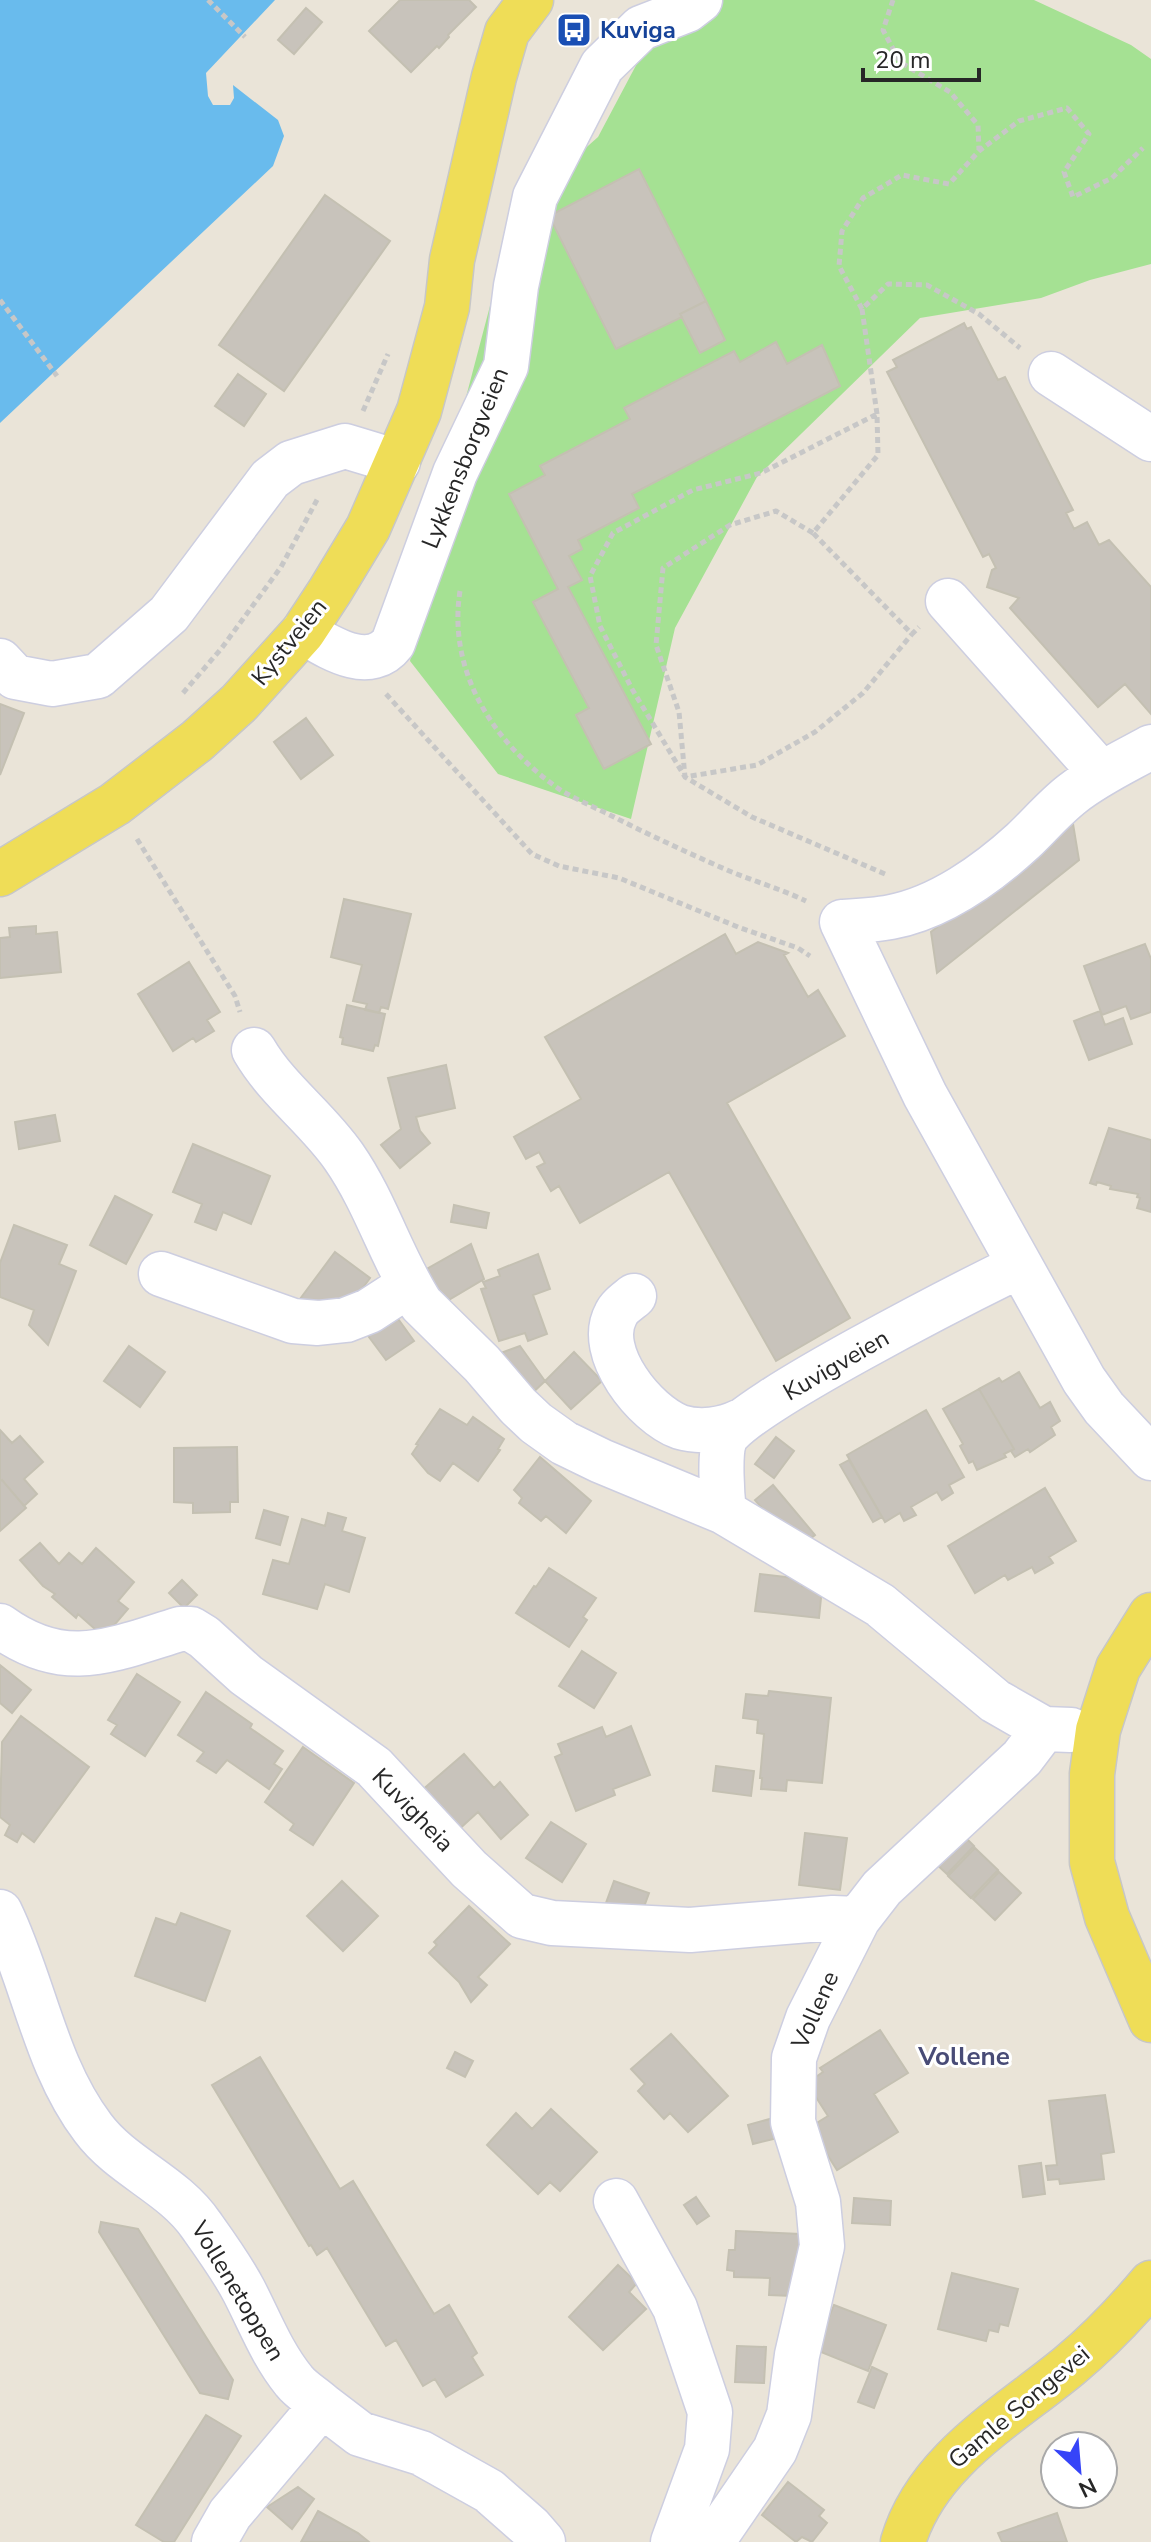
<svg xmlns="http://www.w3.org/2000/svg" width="1151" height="2542" font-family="'Nunito Sans',sans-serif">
<rect width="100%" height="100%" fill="#eae4d8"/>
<!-- green -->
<path fill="#a5e193" d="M677,0H1034L1131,45L1151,59V264L1090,280L1041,298L920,318L757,477L675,628L631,819L498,774L410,661L456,435L515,211L598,137L668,5Z"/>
<!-- water -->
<path fill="#69bbed" d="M0,0H275L206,73L208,96L213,105H230L234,98L233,85L278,120L284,136L273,166L0,423Z"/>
<!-- building -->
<path fill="#c8c3bb" stroke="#c4c0b2" stroke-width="2" d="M400,0H469L476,7L448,35L449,37L439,48L437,46L411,72L369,31Z
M306,8L322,22L294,54L278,40Z
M639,169L706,301L680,314L682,317L616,349L549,216Z
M325,195L390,241L284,391L219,345Z
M706,301L725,340L700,353L680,314Z
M964,323L967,329L971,327L998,380L1005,377L1073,510L1066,513L1074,529L1087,522L1099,545L1109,540L1151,587V714L1125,684L1098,707L1010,608L1019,598L987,587L992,570L996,568L989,554L983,557L887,372L897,367L893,360Z
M776,342L787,364L822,345L840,386L632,494L639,508L578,540L582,549L569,556L582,580L568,587L651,744L604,769L576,715L589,708L533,602L558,589L509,494L545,475L540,466L630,419L624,408L734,351L740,362Z
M238,374L266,394L244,426L215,406Z
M0,704L24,713L0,775Z
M306,718L333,755L301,779L274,742Z
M1072,818L1079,860L937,973L931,932Z
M344,899L411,914L388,1009L381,1007L379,1013L365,1010L367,1004L353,1001L362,965L331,957Z
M36,926V934L57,932L61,972L0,978V938L10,937L9,928Z
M725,934L736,954L758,942L788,953L784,955L808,997L818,990L845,1036L727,1103L850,1318L776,1361L669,1172L580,1223L559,1186L551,1191L537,1167L545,1163L539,1152L526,1159L514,1137L581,1099L545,1037Z
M1145,944L1151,959V1012L1131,1019L1126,1006L1102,1015L1084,966Z
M189,962L220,1012L207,1020L214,1031L196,1042L193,1038L173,1051L138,994Z
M347,1005L385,1014L378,1046L375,1045L373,1051L342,1044L343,1038L340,1037Z
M1100,1011L1105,1025L1123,1018L1132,1044L1089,1060L1074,1021Z
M446,1065L455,1108L416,1117L420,1131L430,1143L400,1168L381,1145L401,1129L388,1078Z
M55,1115L60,1141L19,1149L15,1122Z
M1109,1128L1151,1140V1212L1137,1208L1140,1198L1137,1197L1138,1194L1110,1189L1111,1186L1097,1182L1096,1185L1090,1183Z
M193,1144L270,1176L251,1224L223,1212L216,1230L195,1222L202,1204L173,1192Z
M115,1196L152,1215L126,1264L90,1245Z
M454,1205L489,1213L486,1228L451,1222Z
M14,1225L67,1245L59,1264L76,1271L48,1345L29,1325L34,1310L0,1297V1263Z
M471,1244L484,1279L435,1308L416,1275Z
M335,1252L370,1278L345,1312L322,1315L300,1299Z
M538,1254L550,1289L533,1295L547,1334L528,1341L525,1333L499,1341L481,1289L486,1288L483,1282L500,1276L498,1270Z
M391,1309L414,1341L386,1360L363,1329Z
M129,1346L165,1372L140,1407L104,1381Z
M520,1346L545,1381L526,1399L498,1354Z
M574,1352L602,1381L571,1409L545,1381Z
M1019,1372L1040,1408L1050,1402L1060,1421L1051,1427L1055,1435L1030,1452L1028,1449L1015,1457L1011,1451L1014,1449L979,1389L999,1378L1002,1382Z
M979,1389L1014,1449L1004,1454L1006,1457L977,1470L973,1461L969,1463L960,1446L963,1444L943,1409Z
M440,1409L467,1425L473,1417L504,1439L498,1449L500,1450L478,1481L453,1463L440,1481L428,1473L412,1454L418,1445L416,1444Z
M926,1410L964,1477L949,1485L953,1493L942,1500L937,1492L911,1507L916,1515L904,1521L900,1513L885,1522L847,1455Z
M0,1430L12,1443L20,1436L43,1462L24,1479L37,1494L24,1506L2,1480L0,1481Z
M776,1437L794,1451L774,1478L755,1464Z
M237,1447L238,1502H230V1512L193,1513V1503L174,1502V1448Z
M540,1457L591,1501L566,1533L546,1516L541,1521L519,1503L522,1498L514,1490Z
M849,1460L882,1517L873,1522L840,1465Z
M2,1480L26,1508L0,1531V1481Z
M773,1485L815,1535L797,1549L755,1500Z
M1045,1488L1076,1541L1049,1557L1053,1563L1035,1573L1032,1567L1008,1580L1005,1575L975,1593L948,1546Z
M264,1510L288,1517L280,1545L256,1538Z
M328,1513L346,1518L342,1531L365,1538L349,1592L325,1584L317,1609L263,1594L273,1560L289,1564L302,1519L325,1526Z
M40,1543L59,1564L69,1553L82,1564L96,1548L134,1582L118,1601L128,1609L104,1637L78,1614L76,1618L52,1597L55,1594L43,1586L20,1560Z
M549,1568L596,1598L583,1617L587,1620L569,1647L516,1613L534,1586L536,1587Z
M760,1574L802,1579V1586L822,1588L819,1618L755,1611Z
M182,1580L197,1595L184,1608L169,1593Z
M582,1651L616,1673L594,1708L559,1686Z
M0,1665L31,1690L12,1713L0,1703Z
M137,1674L180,1702L145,1756L111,1734L117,1725L108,1720Z
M769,1691L831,1698L822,1783L787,1780L786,1791L761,1789L762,1778H760L764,1734L757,1733L758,1720L743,1718L746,1694L768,1696Z
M206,1692L252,1724L250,1728L283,1751L274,1764L282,1769L269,1789L227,1760L216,1773L197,1761L204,1752L178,1735Z
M21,1716L89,1767L34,1842L22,1833L17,1842L5,1835L10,1825L0,1817L2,1742Z
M631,1726L650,1775L613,1789L615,1795L576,1811L555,1757L562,1754L558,1744L602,1727L606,1737Z
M303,1747L354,1783L313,1845L290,1830L294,1824L265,1802Z
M464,1754L494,1788L500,1782L528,1815L501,1839L478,1812L456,1832L421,1791Z
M716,1766L754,1771L751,1796L713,1791Z
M551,1822L586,1844L562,1882L526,1858Z
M960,1832L974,1846L947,1874L933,1861Z
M805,1833L847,1838L840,1890L799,1885Z
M975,1848L998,1870L971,1898L948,1876Z
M999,1872L1021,1893L995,1920L973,1899Z
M342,1881L378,1916L343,1951L307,1916Z
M614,1881L649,1893L641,1915L606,1903Z
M469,1906L510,1944L478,1977L487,1985L471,2002L459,1982L429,1953L437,1945L434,1942Z
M181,1913L230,1931L205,2001L135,1976L156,1918L176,1925Z
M880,2030L908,2073L874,2094L898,2132L837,2170L810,2127L828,2116L807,2083L823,2072L820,2068Z
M671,2034L728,2096L688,2132L670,2113L664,2119L638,2091L645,2084L631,2069Z
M455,2052L473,2061L465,2077L447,2068Z
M260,2057L340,2189L353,2181L434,2314L449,2305L477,2353L472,2357L483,2375L446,2397L435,2379L423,2386L396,2340L386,2346L327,2248L317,2255L311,2245L309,2246L212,2085Z
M1105,2095L1114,2152L1101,2154L1104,2179L1060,2184L1059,2179L1048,2180L1046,2166L1057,2165L1049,2101Z
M551,2109L597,2152L560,2191L550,2182L538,2194L487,2145L516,2113L532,2129Z
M777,2117L782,2137L753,2144L748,2125Z
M1041,2163L1045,2194L1023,2197L1019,2166Z
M696,2197L709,2216L697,2224L684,2205Z
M854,2198L891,2201L890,2225L852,2223Z
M101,2222L138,2229L233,2380L228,2399L200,2393L99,2232Z
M736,2231L800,2234L798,2280L793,2296L769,2295L770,2278L734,2277V2271L727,2270L729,2250H735Z
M618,2265L637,2283L629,2292L646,2309L603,2350L569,2317Z
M952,2273L1018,2289L1008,2326L1000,2324L998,2332L989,2330L986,2341L938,2329Z
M834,2305L886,2325L868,2371L816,2350Z
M737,2346L766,2347L764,2383L735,2382Z
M872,2367L887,2374L874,2408L858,2402Z
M206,2415L241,2436L174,2542H164L136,2525Z
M788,2482L824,2510L819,2516L827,2523L812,2542L802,2537L796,2542L762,2515Z
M298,2487L314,2499L292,2529L267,2507Z
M318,2511L358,2533L369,2542H301Z
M1057,2513L1067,2542H1002L998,2533Z"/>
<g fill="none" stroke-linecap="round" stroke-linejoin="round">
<defs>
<path id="minor" d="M1051,374L1151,439
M948,601L1101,773
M303,632C329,647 369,674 393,643L455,473L506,366L516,286L535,197L602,66L641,28L687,10L700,0
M0,661L15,677L52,684L98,676L169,614L270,479L291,463L345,446L398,462
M1151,747C1124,762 1096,775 1072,794C1054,808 1039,826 1023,841C987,874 939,908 891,917C875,920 858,921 842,922L925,1095L1084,1380L1104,1408L1151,1458
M254,1050C278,1091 317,1118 344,1157C376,1203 391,1257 421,1304L482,1364L518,1406L536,1423L564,1443L601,1461L724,1512L880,1605L995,1701L1044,1729
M161,1274L293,1321L318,1323L346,1320L369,1311L409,1285
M634,1296C628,1301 619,1307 616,1314C595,1352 645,1414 680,1427C700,1433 723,1430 741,1421
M724,1512C722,1495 719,1453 725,1439C738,1407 976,1287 1019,1266
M0,1626C65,1673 111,1650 180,1629H191L204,1637L246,1675L374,1767L469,1869L522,1916L552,1923L690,1930L833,1918L858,1919
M0,1912C34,1982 45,2065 93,2128C122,2167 174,2185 201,2225C216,2246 232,2268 244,2291C260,2322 272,2354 294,2381C301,2390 313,2397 322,2405
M616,2201L675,2308L710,2412L707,2449L673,2542
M214,2542L230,2514L322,2405L360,2434L421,2453L489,2491L530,2527L543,2542
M712,2542L775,2450L789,2415L797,2355L822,2246L818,2202L793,2122L794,2058L808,2018L858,1919L882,1888L1022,1758L1044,1729L1071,1730"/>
<path id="major" d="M0,874L115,804L197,741L239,703L303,632L330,591L368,528L419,411L447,307L452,260L494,77L507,32L531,0
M1151,1615L1118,1668L1098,1730L1092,1774V1862L1107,1917L1151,2020
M903,2542C927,2461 1007,2417 1069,2366C1099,2341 1126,2313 1151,2283"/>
</defs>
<!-- minor casing -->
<use href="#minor" stroke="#cdcee0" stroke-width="47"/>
<!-- major casing -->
<use href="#major" stroke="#c7c7c7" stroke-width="47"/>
<!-- path -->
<path stroke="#c7c7c7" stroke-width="5" stroke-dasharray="6 4" stroke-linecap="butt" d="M208,0L245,37
M893,0L883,30L900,62L950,92L978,125L979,150
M0,300L57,376
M862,309L839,266L842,231L863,198L902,175L949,184L979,151L1019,121L1067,108L1089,134L1064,172L1073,197L1112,178L1143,148
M363,411L388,354
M877,414L862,309L888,284L927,285L979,314L1020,348
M813,533L776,511L730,525L663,568L656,645L679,712L685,777L757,765L815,732L863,693L912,634
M460,591C447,674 496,746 562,791C576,799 591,806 606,813C645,833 686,852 727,870C753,881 781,889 806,901
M183,693L221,649L281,567L318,498
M386,694L532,854L559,866L619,878L738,927L798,948L810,956
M137,839L235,996L240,1012
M885,874L752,817L685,777L632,689L600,626L590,576L613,533L693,490L761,473L877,414L878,455L813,533L912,634L919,627"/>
<!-- minor -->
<use href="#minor" stroke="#fff" stroke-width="44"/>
<!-- major -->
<use href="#major" stroke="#efdd57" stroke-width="44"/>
</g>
<!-- icons -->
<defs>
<symbol id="bus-square" viewBox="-11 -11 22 22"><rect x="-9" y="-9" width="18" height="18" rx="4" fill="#1a4fb4" stroke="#fff"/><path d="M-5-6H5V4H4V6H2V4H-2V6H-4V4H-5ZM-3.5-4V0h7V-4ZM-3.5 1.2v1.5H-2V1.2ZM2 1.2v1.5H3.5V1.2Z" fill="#fff"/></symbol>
</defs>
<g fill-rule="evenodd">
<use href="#bus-square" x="554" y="10" width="40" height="40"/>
</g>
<g text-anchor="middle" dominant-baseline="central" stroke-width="6" stroke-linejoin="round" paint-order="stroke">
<!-- transit labels -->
<g font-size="24" font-weight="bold" fill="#164399" stroke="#fff" text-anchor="start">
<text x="600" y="30">Kuviga</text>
</g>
<!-- street labels -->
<g font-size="24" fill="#272727" stroke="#fff">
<text transform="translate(465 458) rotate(-68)">Lykkensborgveien</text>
<text transform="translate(289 642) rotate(-51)">Kystveien</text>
<text transform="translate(836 1365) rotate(-30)">Kuvigveien</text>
<text transform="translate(413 1810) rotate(46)">Kuvigheia</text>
<text transform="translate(815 2010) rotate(-66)">Vollene</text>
<text transform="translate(238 2291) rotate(59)">Vollenetoppen</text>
<text transform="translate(1019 2407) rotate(-40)">Gamle Songevei</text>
</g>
<!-- neighbourhood labels -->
<g font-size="26" font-weight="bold" fill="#484b76" stroke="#fff">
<text x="964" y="2056">Vollene</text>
</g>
</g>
<!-- north arrow -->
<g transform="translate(1079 2470) rotate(154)"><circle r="38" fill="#ffffff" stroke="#a9a9a9" stroke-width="2"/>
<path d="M0-6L14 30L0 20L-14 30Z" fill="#3644f8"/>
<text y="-12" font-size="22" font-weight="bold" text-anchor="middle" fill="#272727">N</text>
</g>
<!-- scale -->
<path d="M863 68v12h116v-12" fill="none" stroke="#272727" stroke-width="4"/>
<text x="875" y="68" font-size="24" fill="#272727" stroke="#ffffff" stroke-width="6" paint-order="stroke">20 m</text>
</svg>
